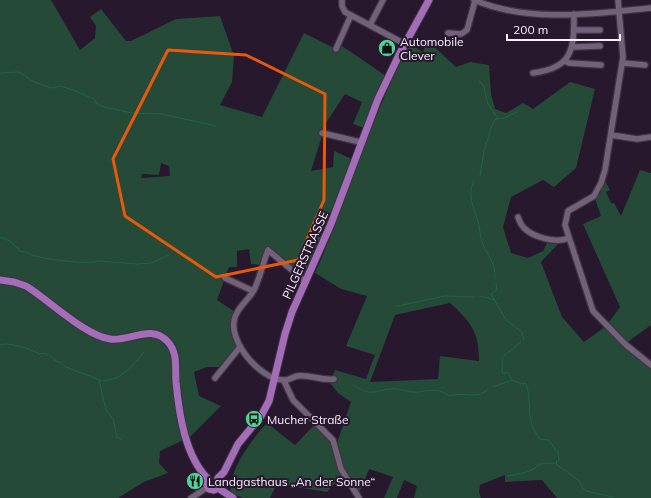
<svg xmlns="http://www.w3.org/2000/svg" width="651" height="498" font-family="Mulish,sans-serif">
<rect width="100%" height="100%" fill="#27182d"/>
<!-- green -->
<path fill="#254a37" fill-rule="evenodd" d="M0,0H51L80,50L95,38L96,26L90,17L101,9L126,41H131L176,19L220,16L234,56L232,82L220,105L262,117L304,33L336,49L342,46L386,76L364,128L353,124L362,102L345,94L326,123L311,171L333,167L334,151L352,159L336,207L306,277L301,276L268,250L263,265L251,264L249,249L237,251V267H229L217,300L235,312L238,348L219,367H207L194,372L199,396L221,406L190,437L160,451L159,463L168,473L144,482L118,498H0ZM161,163L169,166L170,176L141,178L142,174L159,175Z
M428,41L456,67L470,62L489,65L491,94L495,109L506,113L523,103L533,109L570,82L595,89L576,168L554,187L543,180L511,197L503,227L511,253L528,258L543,251L548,241L560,242L541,262L562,317L584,342L606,326L620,307L583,224L601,216L594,196L603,177L610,190L606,192L611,203H614L621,216L640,170L651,173V325L625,344L651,365V498H557L542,480L505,482V475L480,485L479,492L481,498H414L417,486L404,480L397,498H384L393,477L369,469L358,496L344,474L327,492L277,484L270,498H243L231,493C226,474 254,436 267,423L295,445L317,422L336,446L351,402L338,393L330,383L335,370L366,379L375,355L346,346L367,296L341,289L315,273C349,198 370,117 410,44L423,52ZM450,303C471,322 479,332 479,361L440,356L438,379L370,382L395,315Z"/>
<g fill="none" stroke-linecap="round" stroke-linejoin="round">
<!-- stream -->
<path stroke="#1f6646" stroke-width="1" d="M0,73L19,72L34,82L52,88L61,86L73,90L94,99L97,104L104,107L132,113L162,114L216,126
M479,80L484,87L488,104L497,117L492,125L484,151L480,176
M496,119L504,118L517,112
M474,181C465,194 477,214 479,226C480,230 480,234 481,238C484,253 497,262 495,279
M0,237L10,241L21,252C26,251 27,253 32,255C44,259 88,265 98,261L137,264L152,263L169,255
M496,284L497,290L491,294L506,320L522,332L524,339L503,357L502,373H508L512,380L522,384L526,383C533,407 524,418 540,439L548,440L558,452L559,460L556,462L557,465L565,470L580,482L582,488L586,491L613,497
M480,296L495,300
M398,306L445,296L474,297
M0,345C7,341 32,349 39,354C46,352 52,356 56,361C60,362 61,363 64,366C75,372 87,374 99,380L106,410L113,419L117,437L122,440
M99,380C119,384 133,365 144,352
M353,385C373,397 371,391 391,389C397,388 405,391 412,392C429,393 432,385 450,396C462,391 476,400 487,390
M493,387L512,380
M508,476C520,473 530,474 540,464L555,463"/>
<defs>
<path id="minor" d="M342,0V6L345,12L405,44
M474,0C529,23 593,14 651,8
M618,0L623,57L605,170L601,183L594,196L568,211L565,225L593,311L625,344L651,365
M370,25L383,0
M574,30H600
M448,33L461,34L467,30L475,1
M573,47L600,46
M336,49L351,15
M565,61L569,63L601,65
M623,63L645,65
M533,73C573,68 574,49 574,14
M322,133L360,142
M611,135L637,139L651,137
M518,217C519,220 521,225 524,228C533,237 557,244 568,238
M225,278L253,291
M306,282L268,250C263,263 260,278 254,290C248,301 236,308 234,321C230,343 260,379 283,380C287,381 293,377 297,376C310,374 321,381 334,379
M215,378L240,347
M284,381L293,400L333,440L341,469L359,498
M191,498L208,487"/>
<path id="major" d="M0,280L14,282L26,286C49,300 84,335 110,339C130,342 151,323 168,342C178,353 175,368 176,382C179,414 185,456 208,479
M218,478L224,472L238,444L261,416L269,401L285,334L292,312L331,224L378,99L399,55L429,0
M208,479L207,485L209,489L214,490L218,488
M218,488L233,498"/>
</defs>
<!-- minor casing -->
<use href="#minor" stroke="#3f3344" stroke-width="8"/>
<!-- major casing -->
<use href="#major" stroke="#3f3344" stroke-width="9"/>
<!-- minor -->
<use href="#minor" stroke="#73617a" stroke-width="5.5"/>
<!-- major -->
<use href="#major" stroke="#a46db7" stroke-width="7"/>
</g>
<!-- marked area -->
<path fill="none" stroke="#e8590c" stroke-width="3" stroke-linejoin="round" d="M168,50L246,55L325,94L324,200L298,260L216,277L125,216L113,159Z"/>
<!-- icons -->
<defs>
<symbol id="shop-disc" viewBox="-11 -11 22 22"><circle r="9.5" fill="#51d398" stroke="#27182d"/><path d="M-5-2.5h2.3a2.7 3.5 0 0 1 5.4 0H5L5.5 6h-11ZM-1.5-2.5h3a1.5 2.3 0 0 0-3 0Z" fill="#111"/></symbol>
<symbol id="bus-disc" viewBox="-11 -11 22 22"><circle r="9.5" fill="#51d398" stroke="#27182d"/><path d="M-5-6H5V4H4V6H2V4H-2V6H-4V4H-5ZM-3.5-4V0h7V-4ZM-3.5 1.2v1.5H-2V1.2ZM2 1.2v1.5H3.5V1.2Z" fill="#111"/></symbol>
<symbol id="restaurant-disc" viewBox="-11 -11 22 22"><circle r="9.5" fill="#51d398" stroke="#27182d"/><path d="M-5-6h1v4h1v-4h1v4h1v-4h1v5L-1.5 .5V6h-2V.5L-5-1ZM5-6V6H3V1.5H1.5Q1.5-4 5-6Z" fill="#111"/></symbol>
</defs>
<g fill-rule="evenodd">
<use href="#shop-disc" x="377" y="38" width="20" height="20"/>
<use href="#bus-disc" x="244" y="409" width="20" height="20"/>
<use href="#restaurant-disc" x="185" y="471" width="20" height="20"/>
</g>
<g text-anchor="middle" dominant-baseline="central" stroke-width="4" stroke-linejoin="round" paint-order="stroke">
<!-- poi labels -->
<g font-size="12" fill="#fbf0ff" stroke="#27182d" text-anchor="start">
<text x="400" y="41">Automobile<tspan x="400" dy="14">Clever</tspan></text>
<text x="267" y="419">Mucher Straße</text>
<text x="208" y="481">Landgasthaus „An der Sonne“</text>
</g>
<!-- street labels -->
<g font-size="12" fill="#fbf0ff" stroke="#27182d">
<text transform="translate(305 255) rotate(-66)">PILGERSTRASSE</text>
</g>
</g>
<!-- scale -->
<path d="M507 34v6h113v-6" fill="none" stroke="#fbf0ff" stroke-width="2"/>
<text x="513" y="34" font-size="12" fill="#fbf0ff" stroke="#27182d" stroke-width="3" paint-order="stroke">200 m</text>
</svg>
